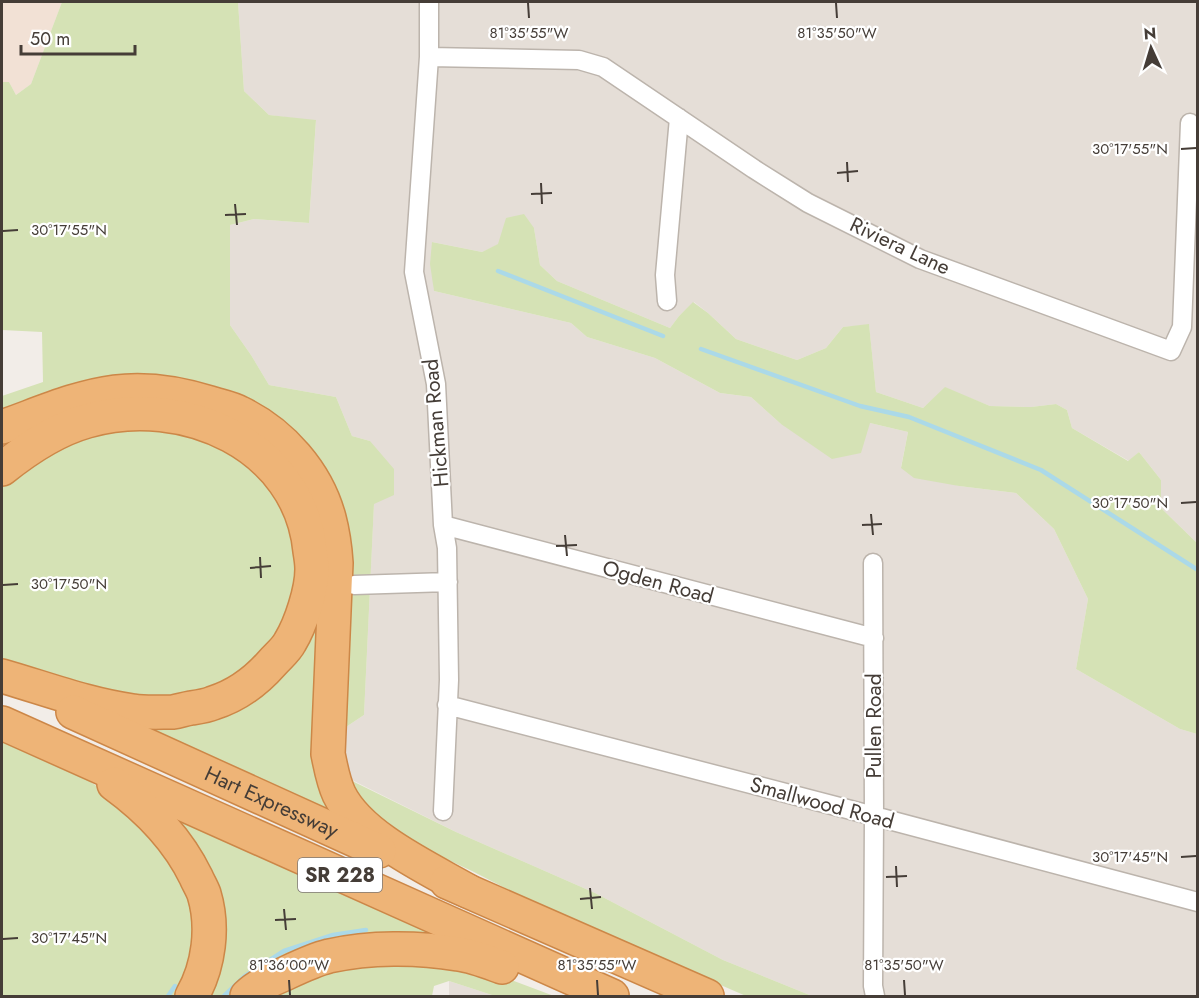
<svg xmlns="http://www.w3.org/2000/svg" width="1199" height="998" font-family="Jost,sans-serif">
<rect width="100%" height="100%" fill="#f2ede8"/>
<!-- residential -->
<path fill="#e5ded7" d="M238,2H1197V543L1161,508V480L1139,452L1129,461L1072,428L1067,410L1056,404L1031,407L990,406L945,388L923,408L876,392L869,325L843,327L826,348L797,360L736,339L708,313L694,302L679,316L670,328L557,281L540,265L534,228L482,252L432,242L434,291L571,323L587,337L655,358L720,393L751,397L781,424L870,423L908,432L901,467L959,486L1016,493L1054,529L1088,599L1076,669L1180,729L1197,734V996H812L723,960L595,893L456,832L344,776L340,731L364,715L374,503L370,441L352,436L336,397L269,385L251,355L230,325V225L254,219L309,223L316,121L269,115L244,91Z
M449,981L495,996H449Z"/>
<!-- commercial -->
<path fill="#f2e1d5" d="M2,2H62L31,84L16,95L9,82H2Z"/>
<!-- green -->
<path fill="#d5e2b5" d="M62,2H238L244,91L269,115L316,120L309,223L254,219L230,225V325L251,355L269,385L336,397L352,436L370,441L394,469V495L374,504L364,715L340,731L285,429L2,412V396L43,382L42,332L2,330V82H9L16,95L31,84Z
M524,214L534,228L540,265L557,281L670,328L679,316L693,302L708,313L736,339L797,360L826,348L843,327L869,324L876,392L923,408L945,387L990,406L1031,407L1056,404L1067,410L1072,428L1128,461L1139,452L1161,480V508L1197,543V734L1180,729L1076,669L1088,599L1054,529L1016,493L959,486L914,478L901,468L908,432L870,423L861,453L832,459L781,424L751,397L720,393L655,358L587,337L571,323L434,291L430,264L432,242L482,252L498,244L506,218Z
M138,421L225,440L296,519L299,602L255,670L174,705L60,687L2,659V479L37,450Z
M316,590L331,813L137,724L215,710Z
M2,742L89,781L110,795L162,836L201,912L183,996H2Z
M344,777L456,832L595,893L723,960L812,996H746L552,912L472,871L386,831Z
M176,820L209,832L314,882L433,933L237,996H202L212,976Z
M373,962L446,964L506,978L554,996H495L449,981L434,986L432,996H273L331,970Z"/>
<g fill="none" stroke-linecap="round" stroke-linejoin="round">
<!-- stream -->
<path stroke="#abd9e8" stroke-width="4.5" d="M498,271L663,336
M701,349L860,406L909,417L1041,470L1198,570
M168,996L175,986
M224,996L245,976L284,951L333,935L366,930"/>
<defs>
<path id="minor" d="M429,2V57L414,272L436,384L443,525L447,548L449,680L443,811
M429,57L579,60L603,67L754,169L808,203L920,259L1171,351L1182,327L1190,123
M667,301L665,275L679,118
M443,525L874,638
M873,563L874,816L873,986L875,996
M354,585L448,582
M447,705L874,816L1198,902"/>
<g id="motorway">
<path d="M2,427C39,414 76,397 115,392C147,388 179,393 210,403C219,406 231,408 240,413C282,433 317,473 329,518C333,533 335,548 336,563L328,754C331,768 333,781 339,794C360,837 428,868 468,891"/>
<path d="M2,469C28,448 55,430 87,421C183,393 300,445 310,551C311,557 312,563 312,569C312,590 301,624 290,642C286,650 278,656 272,663C257,680 236,696 213,703C206,706 198,707 191,708C185,709 179,711 173,712C160,712 145,713 133,711C88,705 44,688 2,676"/>
<path id="s1" d="M73,712L379,851"/>
<path d="M2,723L612,996"/>
<path d="M114,784C147,808 178,840 196,877C198,882 202,888 204,894C214,927 209,966 192,996"/>
<path d="M447,882L707,996"/>
<path d="M247,996C256,987 270,980 282,975C297,968 313,960 329,956C370,947 417,947 458,954C473,956 488,962 502,967"/>
</g>
</defs>
<!-- minor casing -->
<use href="#minor" stroke="#bcb4ac" stroke-width="21"/>
<!-- motorway casing -->
<use href="#motorway" stroke="#cc8748" stroke-width="36"/>
<!-- minor -->
<use href="#minor" stroke="#fff" stroke-width="18"/>
<!-- motorway -->
<use href="#motorway" stroke="#eeb477" stroke-width="33"/>
</g>
<!-- ticks -->
<path fill="none" stroke="#453d37" stroke-width="2" d="M528,3L529,18M836,3L837,18M1181,149L1196,148M847,162L848,182M837,173L858,171M541,183L542,204M531,194L552,193M235,204L237,225M225,215L246,214M3,231L18,230M1181,503L1196,502M871,514L873,535M862,525L882,524M565,535L567,556M556,546L577,545M260,557L261,578M250,568L271,566M3,585L18,584M1181,857L1196,856M896,866L897,887M886,877L907,876M590,888L592,909M580,899L601,897M284,909L286,930M275,920L296,919M3,939L18,938M289,980L290,995M597,980L598,995M904,980L905,995"/>
<g text-anchor="middle" dominant-baseline="central" stroke-width="4.5" stroke-linejoin="round" paint-order="stroke">
<!-- shield labels -->
<rect fill="#fff" stroke="#7d7773" stroke-width="1.5" x="298" y="858" width="84" height="34" rx="4.5"/>
<g font-size="20" font-weight="bold" fill="#453d37">
<text x="340" y="875">SR 228</text>
</g>
<!-- street labels -->
<g font-size="21" fill="#453d37" stroke="#fff">
<text transform="translate(900 246) rotate(25)">Riviera Lane</text>
<text transform="translate(436 423) rotate(-95)">Hickman Road</text>
<text transform="translate(658 582) rotate(15)">Ogden Road</text>
<text transform="translate(874 726) rotate(-90)">Pullen Road</text>
<text stroke="none"><textPath href="#s1" startOffset="218">Hart Expressway</textPath></text>
<text transform="translate(822 803) rotate(15)">Smallwood Road</text>
</g>
</g>
<g font-size="15" text-anchor="middle" fill="#453d37" stroke="#fff" stroke-width="4.5" stroke-linejoin="round" paint-order="stroke">
<text x="529" y="38">81°35'55"W</text>
<text x="837" y="38">81°35'50"W</text>
<text x="1130" y="154">30°17'55"N</text>
<text x="69" y="235">30°17'55"N</text>
<text x="1130" y="508">30°17'50"N</text>
<text x="69" y="589">30°17'50"N</text>
<text x="1130" y="862">30°17'45"N</text>
<text x="69" y="943">30°17'45"N</text>
<text x="289" y="970">81°36'00"W</text>
<text x="597" y="970">81°35'55"W</text>
<text x="904" y="970">81°35'50"W</text>
</g>
<!-- border -->
<rect width="1199" height="998" fill="none" stroke="#453d37" stroke-width="6"/>
<!-- north arrow -->
<g transform="translate(1151 48) rotate(356)" stroke="#ffffff" stroke-width="4.5" paint-order="stroke">
<path d="M0-4.5L10 22L0 15L-10 22Z" fill="#453d37"/>
<text y="-9" font-size="16" font-weight="bold" text-anchor="middle" fill="#453d37">N</text>
</g>
<!-- scale -->
<path d="M21 45v9h114v-9" fill="none" stroke="#453d37" stroke-width="3"/>
<text x="30" y="45" font-size="18" fill="#453d37" stroke="#ffffff" stroke-width="4.5" paint-order="stroke">50 m</text>
</svg>
